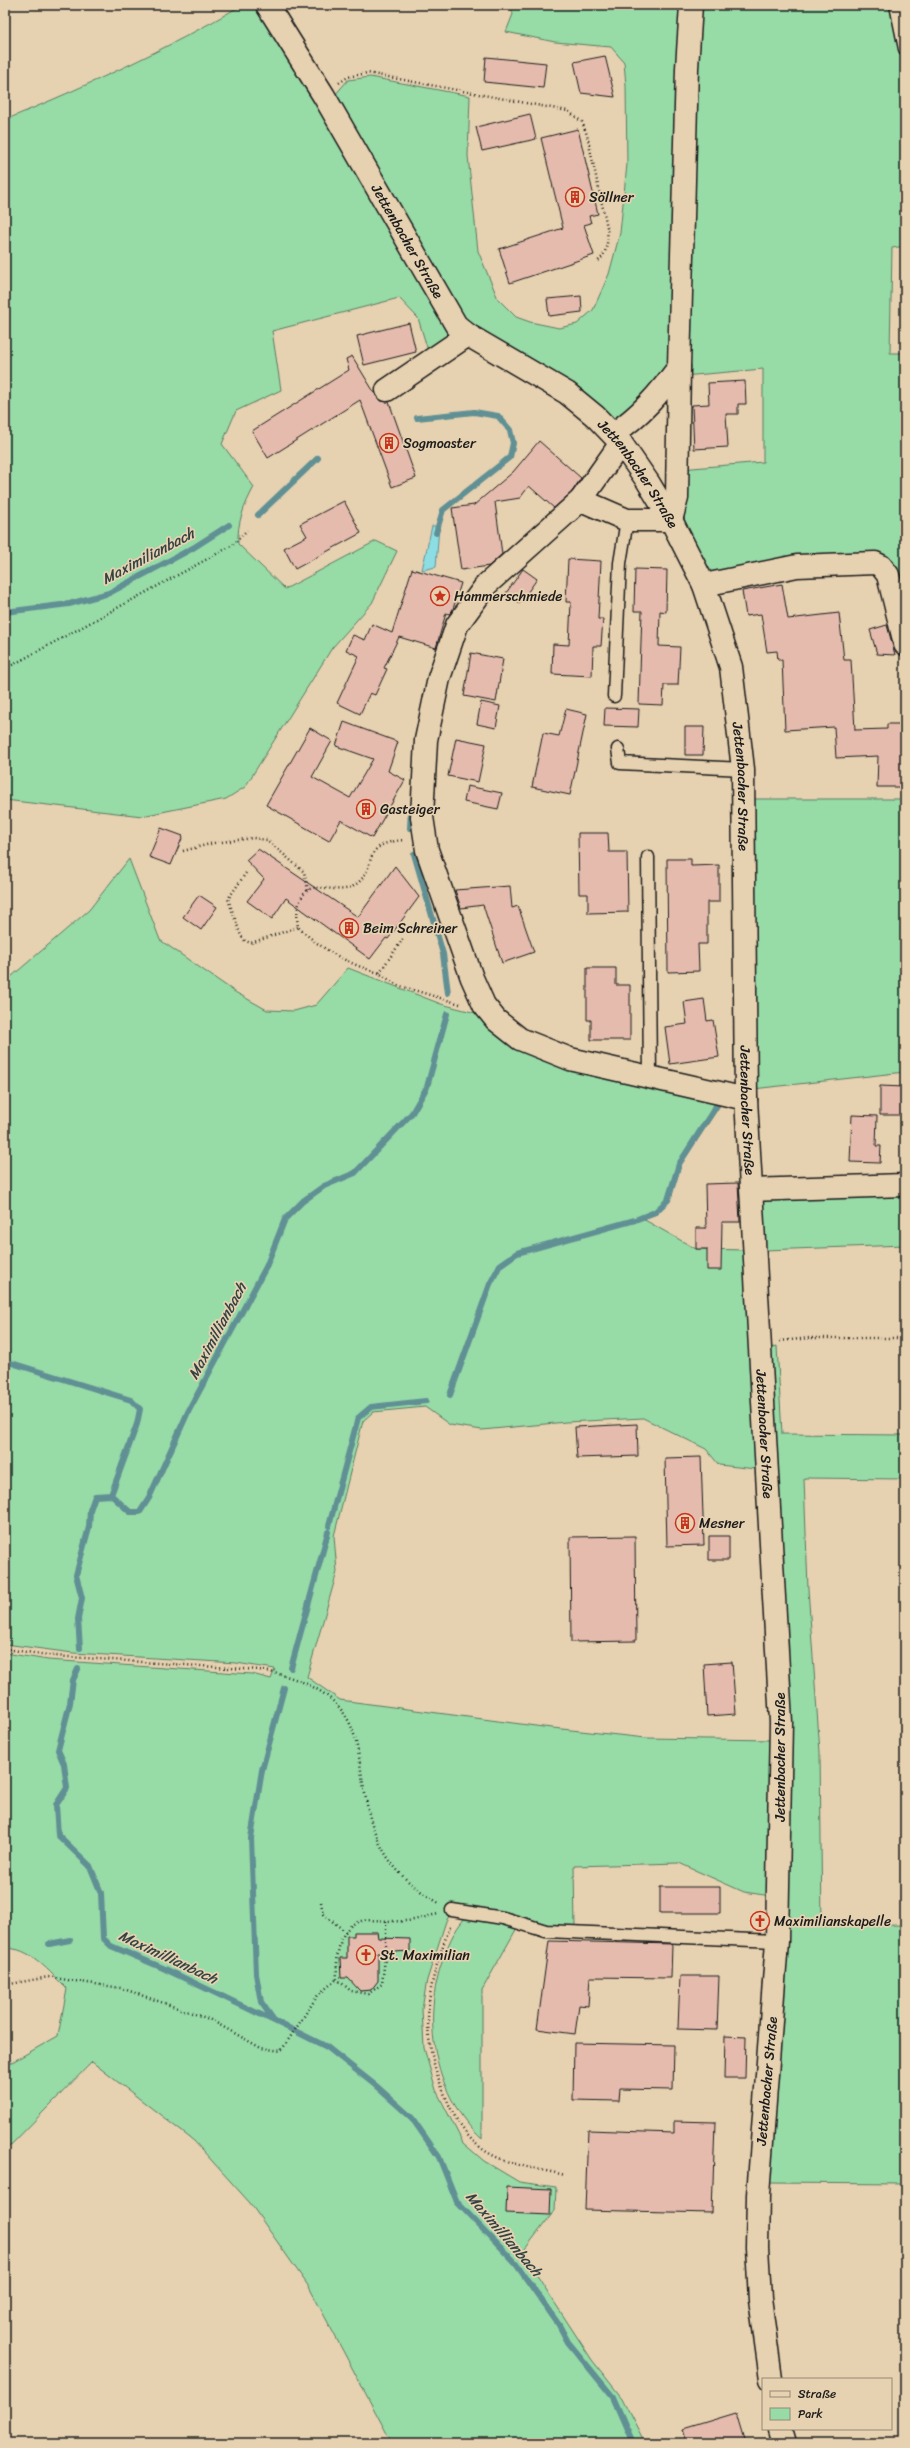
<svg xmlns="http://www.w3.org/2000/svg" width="910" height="2448" font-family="Sriracha,sans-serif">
<rect width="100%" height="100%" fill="#e6d1b0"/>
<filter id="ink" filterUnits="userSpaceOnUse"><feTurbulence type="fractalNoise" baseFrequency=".025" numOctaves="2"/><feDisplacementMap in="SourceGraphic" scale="8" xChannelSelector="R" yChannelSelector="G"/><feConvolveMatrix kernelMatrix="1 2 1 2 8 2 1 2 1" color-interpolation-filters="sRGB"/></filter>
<g filter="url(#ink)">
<!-- green -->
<path fill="#97dba7" stroke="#5a7c62" d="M242,5H258L451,329L450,339L429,354L418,318L399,298L272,331L281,390L236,411L222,444L254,487C244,506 237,522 238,544L285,589L376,541L397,551L372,603L332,648L245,787L226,799L142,816L5,800V120C86,86 166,50 242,5Z
M510,5H687L676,356L629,417L612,419L467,325L334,96L348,80L370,77L470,96L468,156L478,251L498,299L516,317L530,322L559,328L577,324L593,310L609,274L620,233L627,164L626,86L624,62L611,47L555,42L506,32L513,14Z
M697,5H893L905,66V246L892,248L890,353H905V626L889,566L714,575C681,552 683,505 681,469L763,462V369L683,376Z
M752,799H905V1072L753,1089Z
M129,859L160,940L235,992L267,1010L294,1011L316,1005L348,968L441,1004L480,1014L721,1104L681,1165L670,1201L657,1214L643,1219L696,1249L747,1250L756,1469L719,1465L706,1449L643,1418L566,1422L482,1430L450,1425L425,1407L373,1412L363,1421L334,1536L337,1572L307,1677L340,1700L543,1727L646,1738L772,1740L771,1896L744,1892L679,1863L574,1866L575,1930L520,1920L481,1908L455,1907L446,1921L427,1980L422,2009L424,2048L436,2090L463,2143L484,2161L519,2182L556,2187L555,2210L525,2249L538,2277L592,2360L622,2398L645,2443H392L309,2287L250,2203L194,2141L92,2062L5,2151V2066L58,2036L67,1989C51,1974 29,1945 5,1949V1653L48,1660L252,1674L271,1679L275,1669L236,1663L73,1653L5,1644V982L89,910Z
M905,1193V1245L764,1250L761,1199Z
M777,1346L782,1434L905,1435V1479L804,1478L808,1589L820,1752L822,1926L905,1925V2184L767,2183L773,2120L768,1349Z
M466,1917L518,1926L482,1990V2139C435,2096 422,2024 441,1965C447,1947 453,1931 466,1917Z"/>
<!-- water -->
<path fill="#8ddee4" stroke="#609094" d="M432,526H439L436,567L422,570Z"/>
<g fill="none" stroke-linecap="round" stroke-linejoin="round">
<!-- stream -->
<path stroke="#609094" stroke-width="6" d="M417,418L474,412L498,416L510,430L513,443L510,457L443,510L436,533
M258,515L318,458
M5,612L69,604L109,593L193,548L229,525
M410,828L411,809
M414,854L443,954L448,993
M5,1361L131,1400L140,1409L137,1424L111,1495
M450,1395L490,1284L500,1265L517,1253L635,1220L655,1212L668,1200L679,1164L716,1106
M329,1526L358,1418L371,1407L426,1401
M80,1648L78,1619L82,1598L76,1575L89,1527L90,1510L95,1496L111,1495L130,1512H140L149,1498L188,1412L266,1267L285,1219L303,1201L324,1186L355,1173L412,1113L427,1087L447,1014
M291,1668L328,1532
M78,1669L73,1680L70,1703L58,1750L64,1764L67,1788L56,1805L58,1835L90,1866L101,1893L103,1938L111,1946L163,1968L293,2030
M49,1944L70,1940
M273,2019L261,2002L256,1974L251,1838L262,1770L284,1688
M297,2032L327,2047L375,2085L412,2118L439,2157L457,2202L516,2264L559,2325L568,2342L613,2397L633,2443"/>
</g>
<!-- building -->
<path fill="#e5bbae" stroke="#1c1c1c" d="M605,56L615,97L581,93L574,62Z
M486,57L546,63L543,88L484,82Z
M530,114L536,139L482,151L476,127Z
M578,129L598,214L589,216L591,223L584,225L594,255L510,283L499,249L563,228L541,138Z
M581,296L582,312L549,316L547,299Z
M409,323L416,352L364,365L357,336Z
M352,356L377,397L380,401L389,402L416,478L392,487L360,400L268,458L252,431L349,370L346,359Z
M745,381L746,404H738V414H726L728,447L694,449L692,405L709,404L708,383Z
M539,441L581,478L572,492L554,508L529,486L520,498L495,502L502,554L489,566L461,570L452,508L474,505L513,472Z
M344,501L361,533L295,569L284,548L307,536L300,524Z
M568,559L601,561L598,619H603L601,646H593L592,676L552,674L553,644L569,645L571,602H566Z
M412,569L461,583L453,609L450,614L446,613L436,648L399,637L384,668L387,669L375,695L370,693L360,714L337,703L359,656L346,650L353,635L365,640L372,624L392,633Z
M523,569L537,579L520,603L506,593Z
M635,569L667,570L666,612L660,611L659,646L680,647L678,685H664L663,705L639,704L642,611H634Z
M782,584L788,619L839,613L844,660H851L855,730L887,729V724H905V787H877L878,756L836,758L834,727L785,730L782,660H778L777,651L767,652L761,614L746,616L742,591Z
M887,625L893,647L895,655L877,654L870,630Z
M471,653L503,659L496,702L464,696Z
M481,702L500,706L496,728L477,724Z
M605,708L639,709L638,727L604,726Z
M566,709L587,714L570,795L532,787L543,733L559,736Z
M344,722L398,742L388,771L405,780L372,838L341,820L329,841L266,805L310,728L332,741L312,777L350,798L373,759L336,746Z
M685,727H704L703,755H685Z
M456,738L486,744L478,782L448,776Z
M467,786L502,793L498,809L464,802Z
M161,828L183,836L171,865L149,857Z
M578,833H608L609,852H627L628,912L588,913V894H579Z
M258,849L358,917L395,866L419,897L388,939L386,938L370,959L286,898L272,919L247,901L264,879L246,860Z
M667,859H691V866L719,865V902H707V944H698L699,971L668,972Z
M510,886L512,908L518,906L534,952L502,963L483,905L461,908L455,890Z
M199,895L217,907L201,930L183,917Z
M587,968H616V985H630V1040H591V1020H587Z
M704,999L707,1021L713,1020L719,1057L670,1064L665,1027L687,1024L684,1002Z
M880,1086L905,1087V1115H880Z
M852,1115L877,1116L876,1146H881L880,1163L850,1162Z
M738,1183L740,1222H722L721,1270H707V1249H696V1228H706L705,1184Z
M637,1424L638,1456L577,1458L575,1427Z
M701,1457L704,1545L667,1546L665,1458Z
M635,1536L636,1641L571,1642L570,1537Z
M709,1536H729V1560H709Z
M732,1662L736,1714L707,1716L704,1664Z
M660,1887H720V1913H660Z
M354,1932H377L378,1938L410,1939V1951L378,1953V1981L371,1990L360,1991L348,1978H341L340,1958H347V1936H354Z
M549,1941L672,1944L671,1978L590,1977L588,2006L579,2005L575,2034L537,2029Z
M680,1976H719L717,2030L678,2029Z
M725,2036L746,2037L745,2078H724Z
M574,2043L674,2045L673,2090L620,2089L619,2101L573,2100Z
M674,2121L715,2122L712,2213L585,2210L588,2130L674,2133Z
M507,2187L551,2189L550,2215L506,2213Z
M736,2413L745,2443H687L683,2429Z"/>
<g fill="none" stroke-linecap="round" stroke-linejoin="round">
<defs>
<path id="service" d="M896,5L905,49
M614,696L620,563L627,520
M618,749L620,763L743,769
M648,857L650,1079
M452,1910L503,1918L546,1931L777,1941"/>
<g id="minor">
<path id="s1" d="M267,5L324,96L456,325L468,335L567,393L595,416L621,443L648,482L671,520L704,585L731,667L743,769L746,1099L781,1722L777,1941L758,2195L757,2247L760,2299L771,2379"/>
<path d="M387,390L468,335"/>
<path d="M613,434C641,415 659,394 679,367L687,68L691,5"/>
<path d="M621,443L581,500L487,584L457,625L439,678L426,740L422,817L427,850L472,978L484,1005L496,1020L520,1039L570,1059L746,1099"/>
<path d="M581,500L627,520H671L677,498L679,367"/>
<path d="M704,585L797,566L875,563L881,566L888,575L905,644"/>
<path d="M752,1190L905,1185"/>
<path d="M781,2429L785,2443"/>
</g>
</defs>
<!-- service casing -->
<use href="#service" stroke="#1c1c1c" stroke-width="15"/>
<!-- minor casing -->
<use href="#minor" stroke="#1c1c1c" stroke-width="25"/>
<!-- path -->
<path stroke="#1c1c1c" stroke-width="2.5" stroke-dasharray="1 3" stroke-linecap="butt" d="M339,83L348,77L367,73L568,111L582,122L587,135L607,227C608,240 608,254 597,262
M5,669L233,545L247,530
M183,851L214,843L253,838L267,840L304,872L308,890
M246,873L228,899L241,936L245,941L251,943L298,927
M403,939L379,973L397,985L460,1004
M379,973C348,964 321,949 298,927C296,914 297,899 308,890C320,882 340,896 355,885C380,868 357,843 405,840
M780,1341L810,1338H905
M5,1649L55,1656L259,1670C295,1676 335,1690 351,1726C358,1743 360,1765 363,1783C366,1798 368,1815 374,1830C387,1865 408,1885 439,1903
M321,1902L323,1914L346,1932
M386,1921V1949L382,1984L368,1994L351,1991L337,1979C336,1961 337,1926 361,1921C376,1919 392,1922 407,1921C417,1920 428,1916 438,1914
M450,1927C425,1991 418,2034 447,2100C455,2119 468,2141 487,2152C510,2166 540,2169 565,2175
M5,1985L48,1977L121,1988L209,2019L261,2048L281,2051L318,1995L337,1979"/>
<!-- service -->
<use href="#service" stroke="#e6d1b0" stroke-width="12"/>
<!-- minor -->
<use href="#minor" stroke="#e6d1b0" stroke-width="22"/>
</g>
</g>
<!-- icons -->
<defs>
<symbol id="building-ring" viewBox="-11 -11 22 22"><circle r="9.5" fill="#e6d1b0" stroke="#c8321e" stroke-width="1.5"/><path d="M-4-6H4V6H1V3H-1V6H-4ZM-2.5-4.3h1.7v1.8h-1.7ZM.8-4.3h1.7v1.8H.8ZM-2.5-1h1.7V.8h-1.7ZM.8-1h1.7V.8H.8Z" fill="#c8321e"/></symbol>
<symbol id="sight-ring" viewBox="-11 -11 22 22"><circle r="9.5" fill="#e6d1b0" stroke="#c8321e" stroke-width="1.5"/><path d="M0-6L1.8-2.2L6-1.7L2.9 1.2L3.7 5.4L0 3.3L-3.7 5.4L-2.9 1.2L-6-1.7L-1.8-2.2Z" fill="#c8321e"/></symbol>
<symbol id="church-ring" viewBox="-11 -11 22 22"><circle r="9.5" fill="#e6d1b0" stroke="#c8321e" stroke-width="1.5"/><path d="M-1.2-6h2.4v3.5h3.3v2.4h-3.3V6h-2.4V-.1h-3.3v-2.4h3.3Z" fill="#c8321e"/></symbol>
</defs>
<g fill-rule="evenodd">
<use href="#building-ring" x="564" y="186" width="22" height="22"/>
<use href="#building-ring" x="378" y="432" width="22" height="22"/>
<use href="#sight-ring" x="429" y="585" width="22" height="22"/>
<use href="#building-ring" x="355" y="798" width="22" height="22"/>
<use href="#building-ring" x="338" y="917" width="22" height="22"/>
<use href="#building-ring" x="674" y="1512" width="22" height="22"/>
<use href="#church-ring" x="749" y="1910" width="22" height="22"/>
<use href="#church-ring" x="355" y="1944" width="22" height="22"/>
</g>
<g text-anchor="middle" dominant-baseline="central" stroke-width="3.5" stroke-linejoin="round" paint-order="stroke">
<!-- poi labels -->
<g font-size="14" fill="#1c1c1c" stroke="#e6d1b0" text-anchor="start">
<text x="589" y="197">Söllner</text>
<text x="403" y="443">Sogmoaster</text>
<text x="454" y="596">Hammerschmiede</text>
<text x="380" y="809">Gasteiger</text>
<text x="363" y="928">Beim Schreiner</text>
<text x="699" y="1523">Mesner</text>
<text x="774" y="1921">Maximilianskapelle</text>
<text x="380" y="1955">St. Maximilian</text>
</g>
<!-- street labels -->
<g font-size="14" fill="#1c1c1c" stroke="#e6d1b0">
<text stroke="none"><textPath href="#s1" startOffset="275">Jettenbacher Straße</textPath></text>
<text stroke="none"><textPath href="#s1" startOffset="611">Jettenbacher Straße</textPath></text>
<text stroke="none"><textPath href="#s1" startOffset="947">Jettenbacher Straße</textPath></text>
<text stroke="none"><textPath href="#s1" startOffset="1271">Jettenbacher Straße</textPath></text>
<text stroke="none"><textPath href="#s1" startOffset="1595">Jettenbacher Straße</textPath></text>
<text transform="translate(780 1757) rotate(-90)">Jettenbacher Straße</text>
<text transform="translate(767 2081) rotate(-85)">Jettenbacher Straße</text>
</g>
<!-- water labels -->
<g font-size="15" font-style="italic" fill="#334344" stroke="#e6d1b0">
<text transform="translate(148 556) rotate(-28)">Maximilianbach</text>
<text transform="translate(217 1331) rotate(-62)">Maximillianbach</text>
<text transform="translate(168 1957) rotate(25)">Maximillianbach</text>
<text transform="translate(504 2234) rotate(49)">Maximillianbach</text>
</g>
</g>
<!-- margin -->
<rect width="910" height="2448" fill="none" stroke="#e6d1b0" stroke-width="20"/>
<rect x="10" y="10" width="890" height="2428" fill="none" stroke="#1c1c1c" stroke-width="1.5" filter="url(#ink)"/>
<!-- legend -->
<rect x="762" y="2378" width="130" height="52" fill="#e6d1b0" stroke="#958975"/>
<rect x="770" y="2391" width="20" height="6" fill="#e6d1b0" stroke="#958975"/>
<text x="798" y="2398" font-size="12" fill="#1c1c1c">Straße</text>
<rect x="770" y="2408" width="20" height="12" fill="#97dba7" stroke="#958975"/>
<text x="798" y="2418" font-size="12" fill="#1c1c1c">Park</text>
</svg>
